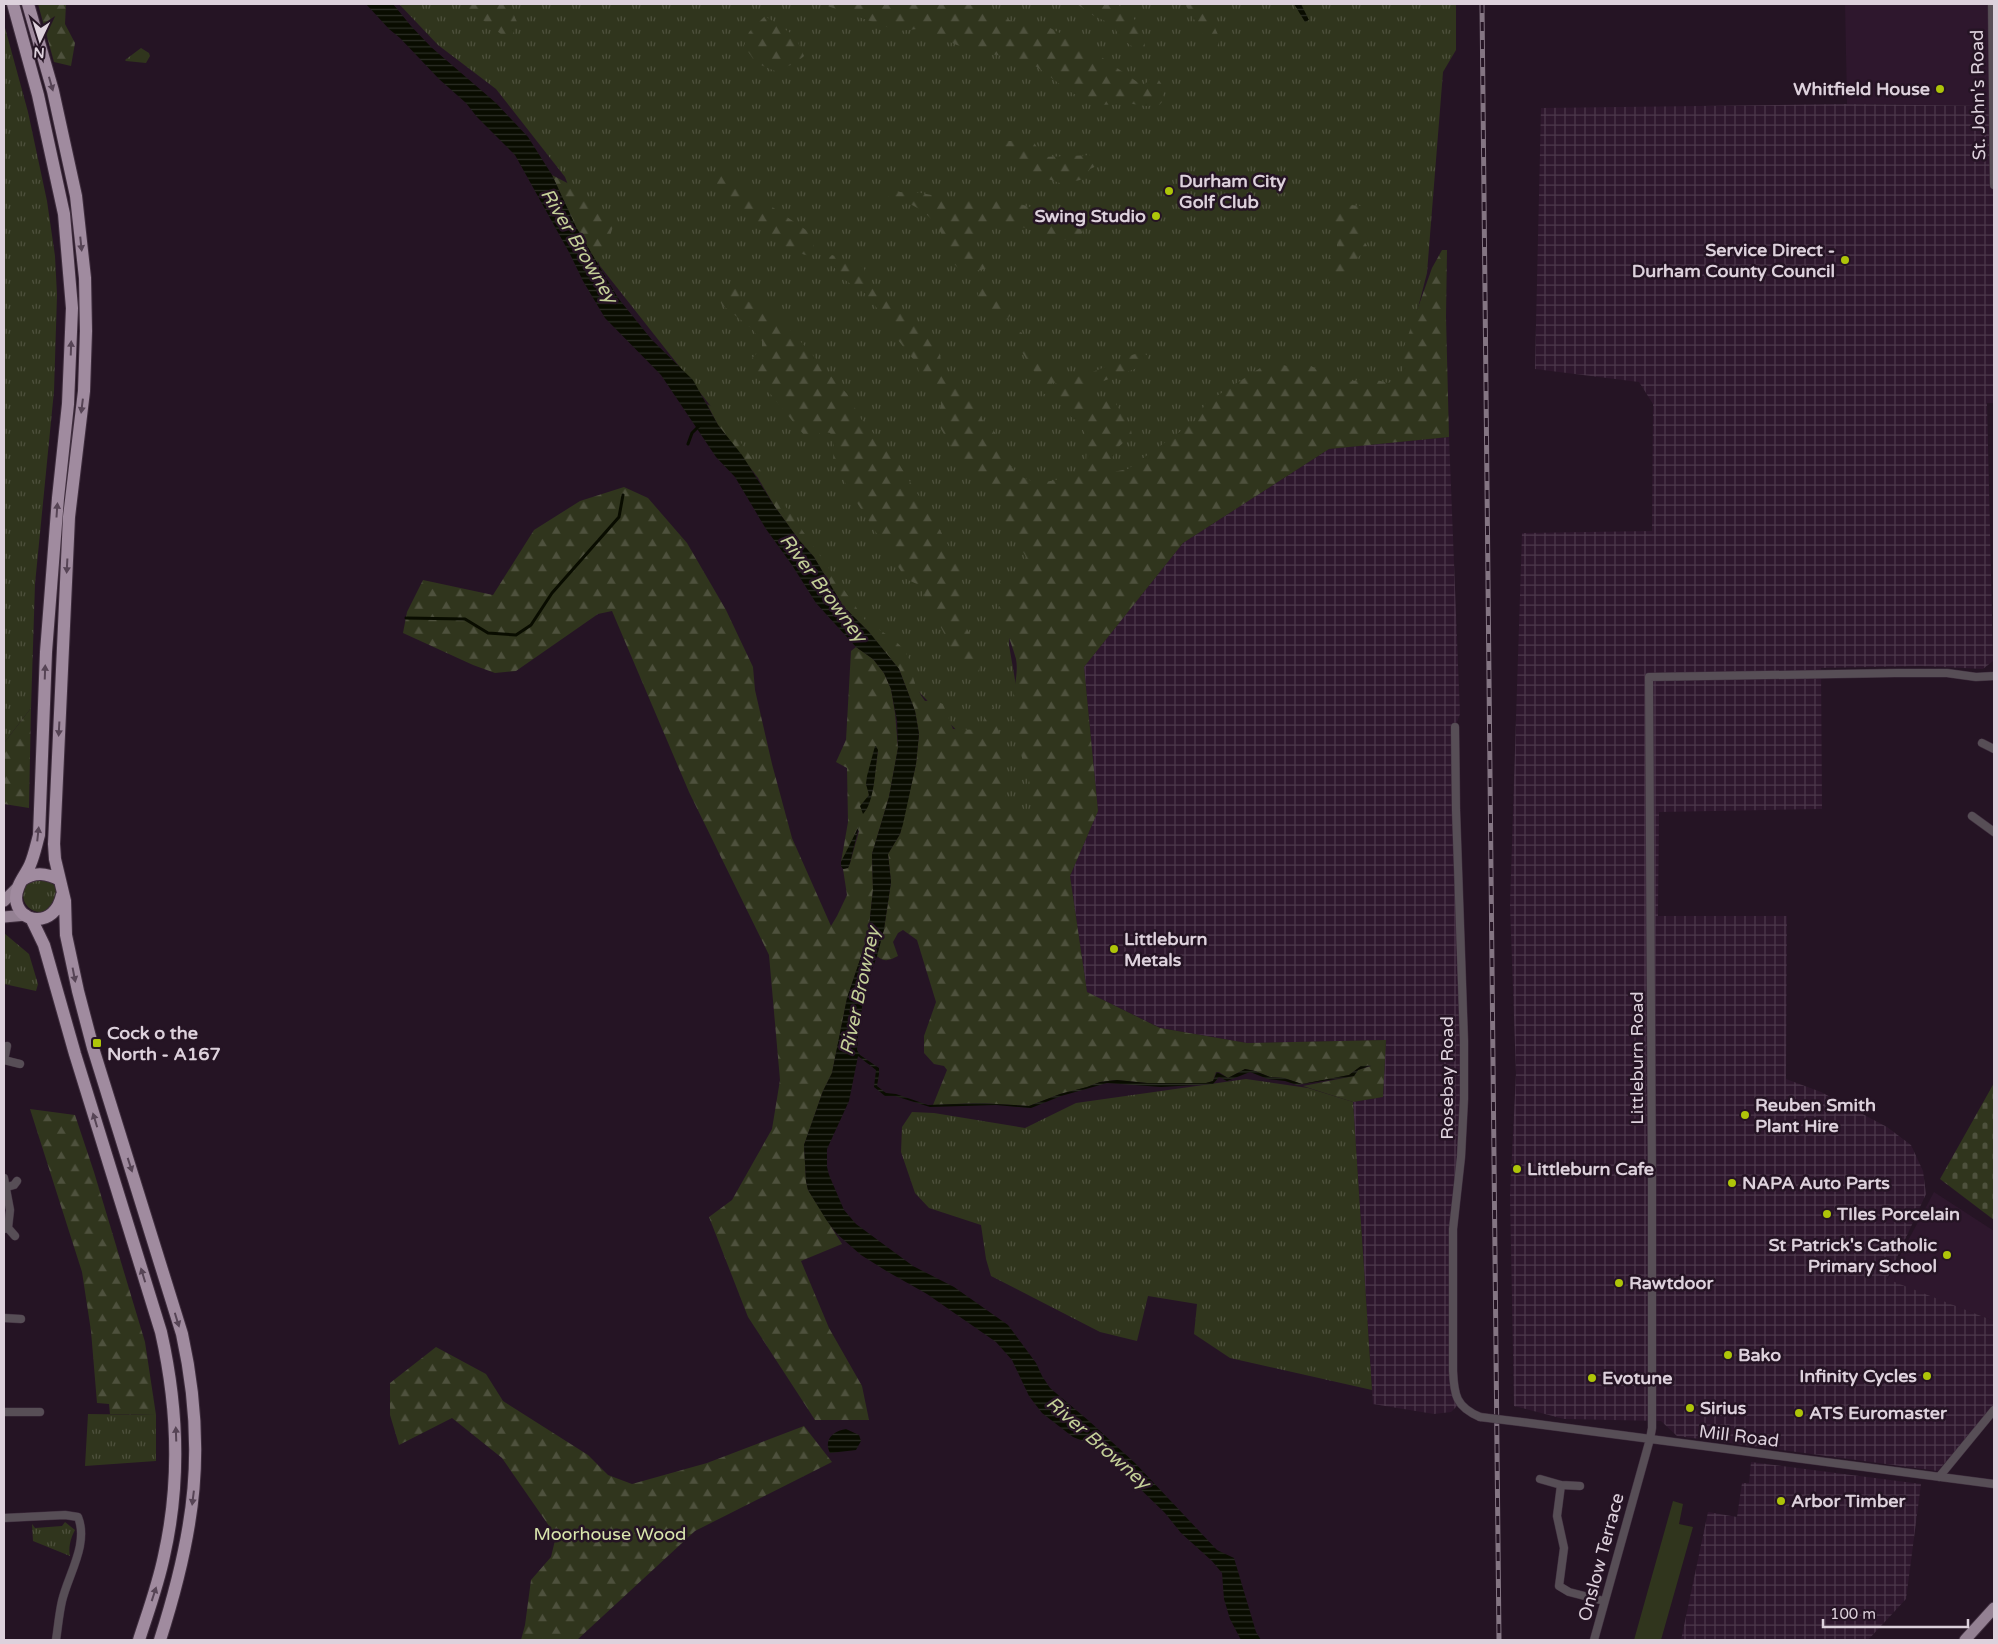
<svg xmlns="http://www.w3.org/2000/svg" width="1998" height="1644" font-family="'Varela Round',sans-serif">
<defs>
<pattern id="industrial-grid" width="8" height="8" patternUnits="userSpaceOnUse" patternTransform="scale(1.25)"><rect width="8" height="8" fill="#2e172d"/><path d="M0 4h8M4 0v8" fill="none" stroke="#4c384b"/></pattern>
<pattern id="grass-tufts" width="24" height="20" patternUnits="userSpaceOnUse" patternTransform="scale(1.25)"><rect width="24" height="20" fill="#30351d"/><path d="M3 7l-1-3M5 7V3M7 7l1-3M15 17l-1-3M17 17v-4M19 17l1-3" fill="none" stroke="#4e513d"/></pattern>
<pattern id="forest-firs" width="22" height="20" patternUnits="userSpaceOnUse" patternTransform="scale(1.25)"><rect width="22" height="20" fill="#30351d"/><path d="M5 1l3.5 6h-7zM16 11l3.5 6h-7z" fill="#4e513d"/></pattern>
<pattern id="cemetery-stones" width="16" height="16" patternUnits="userSpaceOnUse" patternTransform="scale(1.25)"><rect width="16" height="16" fill="#30351d"/><path d="M2 7V4a2 2 0 0 1 4 0v3zM10 15v-3a2 2 0 0 1 4 0v3z" fill="#4e513d"/></pattern>
<pattern id="water-rules" width="6" height="5" patternUnits="userSpaceOnUse" patternTransform="scale(1.25)"><rect width="6" height="5" fill="#090c00"/><path d="M0 2.5h6" fill="none" stroke="#2c2e25"/></pattern>
</defs>
<rect width="100%" height="100%" fill="#251424"/>
<!-- built -->
<path fill="#2e172d" d="M1845,4H1992V106L1847,104Z
M1934,1192L1994,1231V1321L1887,1280Z"/>
<!-- industrial -->
<path fill="url(#industrial-grid)" d="M1994,4V403H1987L1993,661L1983,669L1921,666L1821,668L1822,809L1659,812L1658,916H1787L1786,1079L1821,1092L1887,1127L1911,1145L1923,1171L1926,1194L1887,1279L1994,1321V1405L1938,1471L1677,1436L1661,1421L1564,1419L1514,1406L1510,1194L1516,1073L1510,905L1522,533L1652,531L1653,404L1639,382L1535,369L1541,108L1847,104L1992,106Z
M1449,437L1460,714L1455,727L1464,1041L1456,1204L1453,1371L1459,1404L1451,1412L1434,1414L1373,1404L1353,1102L1383,1097L1386,1040L1247,1043L1161,1028L1087,992L1070,876L1098,811L1084,667L1183,543L1329,449Z
M1751,1462L1921,1484L1906,1599L1868,1640H1681L1708,1512L1737,1517L1742,1483H1749Z"/>
<!-- grass -->
<path fill="url(#grass-tufts)" d="M399,4H1456V50L1443,72L1427,273L1405,358V383L1012,579L1009,645L1039,819L1005,818L982,756L915,688L869,632L724,423L600,266L565,177L496,89L438,45Z
M4,24L28,112L47,201L55,256L57,295L54,391L35,584L31,708L4,743Z
M141,48L149,53L150,56L146,63L126,61L125,60Z
M23 895a17 17 0 1 1 34 0a17 17 0 1 1-34 0Z
M4,933L29,954L38,984L36,991L4,984Z
M1246,1079L1308,1088L1353,1102L1372,1390L1230,1358L1194,1334L1197,1304L1148,1296L1137,1341L1100,1332L991,1276L986,1259L981,1225L929,1208L915,1193L901,1152L902,1127L912,1112L934,1113L1025,1128L1076,1103Z
M88,1414L156,1415V1461L85,1466Z
M65,1522L75,1530C71,1537 68,1548 70,1556L33,1541L32,1524L35,1528L62,1526Z"/>
<!-- forest -->
<path fill="url(#forest-firs)" fill-rule="evenodd" d="M38,4H66L65,24L75,43L71,66L54,62Z
M462,4H509L517,22L513,34L506,38Z
M822,4H968L1017,23L1048,27L1084,45L1143,86L1155,74L1162,85L1164,100L1159,105L1146,106L1133,104L1094,105L1069,91L1037,67L1003,56L972,51L917,29L898,31Z
M1077,4C1087,4 1107,1 1116,4C1135,12 1143,32 1146,51L1141,53L1121,38L1115,29L1105,21L1094,16Z
M1185,4H1213L1208,12L1219,37L1218,45L1214,46L1207,41Z
M765,16L795,36L804,56L796,63L775,71L756,63L744,46L749,32Z
M992,141H1033L1043,157L1093,155L1107,161L1090,169L1084,179L1063,184L1030,173L1006,152L991,145Z
M724,174L806,230C814,240 815,245 812,256C776,253 740,207 716,183L717,177Z
M552,175L573,186L594,207L602,208L613,226L606,250L597,263L576,227Z
M888,186L900,192L921,193L957,200L966,197H992L1078,219C1083,226 1085,230 1079,238C1073,239 1066,240 1060,239C1028,233 1000,208 972,237L974,247L987,262L985,269C948,278 953,256 941,233C931,211 906,200 884,196L881,190Z
M1333,204L1363,206L1361,235L1367,246L1345,275L1329,282L1324,265L1337,248V233L1331,222Z
M1442,250H1447L1446,317L1449,437L1329,449L1183,543L1084,667L1098,811L1070,876L1087,992L1160,1028L1247,1043L1386,1040L1383,1097L1353,1102L1303,1086L1354,1076L1358,1070L1371,1066H1361L1349,1075L1302,1084L1284,1078L1270,1077L1255,1071L1245,1069L1228,1078L1219,1072H1216L1213,1081L1206,1083H1147L1116,1080L1100,1082L1087,1087L1060,1094L1029,1106L980,1103L933,1105L947,1070L944,1066L934,1064L924,1053V1036L936,1002L917,940L903,930L898,933L893,942L898,956C890,960 885,963 877,956L884,929L891,882L888,854L900,834L916,764L919,734L915,711L899,669L869,632L843,606L814,557L799,540L775,507L758,478L718,425L707,404L718,410L865,620C882,633 902,640 910,661C913,666 912,671 913,677C915,685 920,694 925,701L934,700L943,704L953,729L978,730C990,719 982,716 983,703L991,704C1007,737 997,775 1009,809C1014,823 1034,817 1033,802C1032,784 1024,767 1020,750C1017,739 1014,720 1013,709C1012,693 1019,675 1016,659C1009,633 997,614 997,586C1009,577 1022,573 1026,557L1002,516V503L997,491L973,467L958,458L941,429L938,416L941,404L939,392L935,387L926,384L919,372L917,364L898,340L890,325L866,294L845,280L833,266L829,258L832,255L859,264L864,268L867,280L933,342L940,351C939,367 952,386 969,385C979,396 976,410 983,421C985,424 990,426 992,429C1003,441 1005,462 1017,473C1035,490 1068,479 1086,467L1087,438L1080,424L1064,411L1057,384L1053,382L1049,393L1044,394L1041,389L1040,381L1014,339L1017,332H1021C1032,345 1052,376 1071,377C1085,378 1112,363 1125,358C1134,354 1138,352 1147,355L1148,359L1145,365L1088,387L1087,397L1090,404L1109,400L1115,402L1131,430L1132,436C1116,449 1110,450 1113,472L1128,469L1195,421L1206,403L1271,361L1287,366L1305,364L1313,367L1342,383L1369,378L1388,383L1399,379L1402,375L1404,347L1432,268Z
M736,279L739,282V296L751,303L759,299H763L847,394L861,419L897,461L940,530L962,571L948,582L951,587L961,590L965,597C963,603 960,611 962,616C967,636 985,649 979,671H973L961,666L919,585L906,579L854,498L833,461L834,440L830,433L822,431L814,439L804,435L749,368L750,361L762,347V341L751,328L722,305L720,301L732,281Z
M983,285C999,290 1009,299 1010,316L1005,321H999C988,312 975,301 978,286Z
M624,487L648,498L687,543L726,610L753,667L755,690L772,764L792,838L831,926L837,916L847,895L843,869L848,868L850,863L859,831L857,829L851,844L841,862L848,822L847,768L836,762L846,740L851,651L856,647L873,659L884,673L891,689L895,713L898,748L889,797L872,854L873,890L868,936L847,998L832,1073L823,1091L804,1145L806,1181L808,1190L842,1244L801,1261L829,1328L862,1386L869,1420H815L748,1317L709,1217L732,1200L772,1129L780,1080L769,955L689,792L612,611L598,614L516,671L495,673L473,665L403,633L407,612L423,580L493,595L534,530L580,501ZM878,750L873,788L868,806L869,791L866,784Z
M31,708L29,808L4,804V743Z
M30,1109L75,1115L94,1172L145,1342L156,1415L110,1414L109,1404L97,1403L91,1331L82,1272Z
M436,1347L486,1374L503,1401L588,1455L608,1475L632,1484L707,1463L804,1426L832,1462L695,1531L577,1640H521L525,1625L531,1580L551,1557L556,1536L502,1458L452,1418L399,1445L390,1415V1383Z"/>
<!-- cemetery -->
<path fill="url(#cemetery-stones)" d="M1994,1083V1220L1940,1179Z"/>
<!-- garden -->
<path fill="#30351d" d="M1673,1501L1683,1504L1679,1524L1693,1527L1661,1640H1634Z"/>
<!-- water -->
<path fill="url(#water-rules)" d="M366,4H393L411,26L431,47L496,103L528,137L552,175L576,227L618,298L652,340L693,380L718,425L742,455L775,507L799,540L814,557L843,606L869,632L899,669L915,711L919,734L916,764L903,824L900,834L888,854L891,882L884,929L877,956L864,992L858,1037L857,1050L860,1055L879,1068V1074L877,1086L886,1093L896,1094L928,1105L980,1103L1029,1106L1060,1094L1087,1087L1100,1082L1117,1080L1147,1083H1206L1213,1081L1217,1072L1228,1078L1245,1069L1255,1071L1270,1077L1284,1078L1302,1084L1349,1075L1361,1066L1372,1065L1358,1070L1354,1076L1297,1085L1285,1081L1268,1079L1250,1072L1227,1081L1219,1077L1213,1084L1161,1087L1107,1083L1061,1096L1031,1108L996,1105L930,1107L895,1096H885L874,1087L876,1070L858,1056L849,1101L827,1149V1167L829,1175L844,1210L856,1224L913,1266L954,1287L1008,1325L1036,1363L1042,1376L1050,1388L1089,1421L1135,1463L1217,1550L1234,1558L1256,1632L1261,1640H1241L1230,1619L1224,1599L1222,1573L1212,1561L1181,1533L1165,1513L1133,1482L1120,1464L1111,1457L1093,1445L1073,1437L1042,1413L1029,1396L1012,1360L996,1342L927,1294L888,1272L861,1255L837,1234L827,1221L808,1190L806,1181L804,1145L823,1091L832,1073L847,998L868,936L873,890L872,854L889,797L898,748L897,721L891,689L884,673L873,659L856,647L816,603L792,565L766,529L735,477L716,457L661,375L605,318L583,281L570,254L515,155L477,117L466,103L439,79L400,38L389,29Z
M1294,4H1301L1309,20L1305,22Z
M875,746H876L878,750C875,767 875,802 863,814L860,806L869,795L866,784L867,776Z
M859,826L850,863L848,868L843,869L841,866V862Z
M846,1429L859,1435L861,1441L856,1450L830,1453C823,1439 834,1431 846,1429Z"/>
<g fill="none" stroke-linecap="round" stroke-linejoin="round">
<!-- stream -->
<path stroke="#090c00" stroke-width="3" d="M688,444L692,433L699,426
M406,618L465,619L488,633L516,635L531,625L552,593L619,517L623,495"/>
<defs>
<path id="minor" d="M1992,4L1994,185
M1455,727L1456,810L1464,1041V1099L1461,1157L1453,1229V1371C1454,1395 1456,1407 1480,1417
M1982,743L1994,749
M1972,816L1994,832
M4,1060L20,1064
M4,1060L7,1046
M4,1178L10,1210L8,1228L4,1229
M7,1187L14,1185L17,1181
M8,1228L15,1236
M4,1318L21,1319
M4,1412H40
M1521,1422L1994,1484
M1939,1477L1994,1410
M1540,1479L1561,1485L1580,1486
M1561,1485L1557,1516L1564,1548L1559,1586L1569,1592L1604,1601
M4,1518L65,1515L78,1517C89,1544 68,1575 62,1601C59,1614 58,1627 56,1640
M1594,1640L1650,1439L1652,1428V1177L1649,677L1895,673H1947L1976,677L1994,676"/>
<path id="primary" d="M4,901L17,888
M4,917L26,915
M1965,1640L1994,1608"/>
<path id="trunk" d="M13,4L38,95L64,214L72,308L68,404L58,498L46,652L39,835C36,846 34,856 30,865C25,876 16,885 16,898C17,924 55,929 62,895
M28,4L53,91L76,196L85,278L86,331L84,391L69,517L54,844L55,859L65,901L66,935L78,991L93,1048L182,1334C207,1447 195,1531 160,1640
M22,880C35,871 47,873 60,880
M31,918L44,945L75,1054L161,1332C178,1407 181,1481 164,1556C158,1585 148,1612 139,1640"/>
</defs>
<!-- minor casing -->
<use href="#minor" stroke="#3f2e3e" stroke-width="9"/>
<!-- primary casing -->
<use href="#primary" stroke="#3f2e3e" stroke-width="13"/>
<!-- trunk casing -->
<use href="#trunk" stroke="#3f2e3e" stroke-width="14"/>
<!-- minor -->
<use href="#minor" stroke="#574e56" stroke-width="8"/>
<!-- primary -->
<use href="#primary" stroke="#948193" stroke-width="11"/>
<!-- trunk -->
<use href="#trunk" stroke="#a08b9f" stroke-width="12"/>
<defs>
<path id="rail" d="M1482,4L1499,1640"/>
</defs>
<!-- rail casing -->
<use href="#rail" stroke="#847583" stroke-width="5"/>
<!-- rail -->
<use href="#rail" stroke="#251424" stroke-width="3" stroke-dasharray="9" stroke-linecap="butt"/>
<defs>
<path id="minor-bridge" d="M1480,1417L1521,1422"/>
</defs>
<!-- minor-bridge casing -->
<use href="#minor-bridge" stroke="#3f2e3e" stroke-width="9" stroke-linecap="butt"/>
<!-- minor-bridge -->
<use href="#minor-bridge" stroke="#574e56" stroke-width="8"/>
</g>
<!-- one-way arrows -->
<defs><path id="oneway-solid" d="M-6-.8H1V-3.2L6.5 0L1 3.2V.8H-6Z" transform="scale(1.25)"/></defs>
<g fill="#564455">
<use href="#oneway-solid" transform="translate(51 84) rotate(74)"/>
<use href="#oneway-solid" transform="translate(81 244) rotate(84)"/>
<use href="#oneway-solid" transform="translate(71 348) rotate(-88)"/>
<use href="#oneway-solid" transform="translate(82 406) rotate(97)"/>
<use href="#oneway-solid" transform="translate(57 510) rotate(-86)"/>
<use href="#oneway-solid" transform="translate(67 566) rotate(93)"/>
<use href="#oneway-solid" transform="translate(45 672) rotate(-88)"/>
<use href="#oneway-solid" transform="translate(59 729) rotate(93)"/>
<use href="#oneway-solid" transform="translate(38 834) rotate(-84)"/>
<use href="#oneway-solid" transform="translate(74 975) rotate(79)"/>
<use href="#oneway-solid" transform="translate(95 1120) rotate(-107)"/>
<use href="#oneway-solid" transform="translate(130 1165) rotate(72)"/>
<use href="#oneway-solid" transform="translate(143 1275) rotate(-107)"/>
<use href="#oneway-solid" transform="translate(177 1320) rotate(73)"/>
<use href="#oneway-solid" transform="translate(176 1434) rotate(-92)"/>
<use href="#oneway-solid" transform="translate(193 1498) rotate(97)"/>
<use href="#oneway-solid" transform="translate(154 1594) rotate(-72)"/>
</g>
<!-- markers -->
<g fill="#aec509" stroke="#251424" stroke-width="2">
<circle cx="1940" cy="89" r="5"/>
<circle cx="1169" cy="191" r="5"/>
<circle cx="1156" cy="216" r="5"/>
<circle cx="1845" cy="260" r="5"/>
<circle cx="1114" cy="949" r="5"/>
<rect x="92" y="1038" width="10" height="10" rx="2.5"/>
<circle cx="1745" cy="1115" r="5"/>
<circle cx="1517" cy="1169" r="5"/>
<circle cx="1732" cy="1183" r="5"/>
<circle cx="1827" cy="1214" r="5"/>
<circle cx="1947" cy="1255" r="5"/>
<circle cx="1619" cy="1283" r="5"/>
<circle cx="1728" cy="1355" r="5"/>
<circle cx="1927" cy="1376" r="5"/>
<circle cx="1592" cy="1378" r="5"/>
<circle cx="1690" cy="1408" r="5"/>
<circle cx="1799" cy="1413" r="5"/>
<circle cx="1781" cy="1501" r="5"/>
</g>
<g text-anchor="middle" dominant-baseline="central" stroke-width="5" stroke-linejoin="round" paint-order="stroke">
<!-- poi labels -->
<g font-size="18" font-weight="bold" fill="#ddd1dc" stroke="#251424" text-anchor="start">
<text x="1930" y="89" text-anchor="end">Whitfield House</text>
<text x="1179" y="181">Durham City<tspan x="1179" dy="21">Golf Club</tspan></text>
<text x="1146" y="216" text-anchor="end">Swing Studio</text>
<text x="1835" y="250" text-anchor="end">Service Direct -<tspan x="1835" dy="21">Durham County Council</tspan></text>
<text x="1124" y="939">Littleburn<tspan x="1124" dy="21">Metals</tspan></text>
<text x="107" y="1033">Cock o the<tspan x="107" dy="21">North - A167</tspan></text>
<text x="1755" y="1105">Reuben Smith<tspan x="1755" dy="21">Plant Hire</tspan></text>
<text x="1527" y="1169">Littleburn Cafe</text>
<text x="1742" y="1183">NAPA Auto Parts</text>
<text x="1837" y="1214">TIles Porcelain</text>
<text x="1937" y="1245" text-anchor="end">St Patrick's Catholic<tspan x="1937" dy="21">Primary School</tspan></text>
<text x="1629" y="1283">Rawtdoor</text>
<text x="1738" y="1355">Bako</text>
<text x="1917" y="1376" text-anchor="end">Infinity Cycles</text>
<text x="1602" y="1378">Evotune</text>
<text x="1700" y="1408">Sirius</text>
<text x="1809" y="1413">ATS Euromaster</text>
<text x="1791" y="1501">Arbor Timber</text>
</g>
<!-- street labels -->
<g font-size="18" fill="#ddd1dc" stroke="#251424">
<text transform="translate(1978 95) rotate(-91)">St. John's Road</text>
<text transform="translate(1637 1058) rotate(-90)">Littleburn Road</text>
<text transform="translate(1447 1078) rotate(-90)">Rosebay Road</text>
<text transform="translate(1739 1436) rotate(7)">Mill Road</text>
<text transform="translate(1601 1557) rotate(-75)">Onslow Terrace</text>
</g>
<!-- park labels -->
<g font-size="18" fill="#dae7ae" stroke="#251424">
<text x="610" y="1534">Moorhouse Wood</text>
</g>
<!-- water labels -->
<g font-size="19" font-style="italic" fill="#c4d098" stroke="#251424">
<text transform="translate(579 246) rotate(59)">River Browney</text>
<text transform="translate(823 588) rotate(53)">River Browney</text>
<text transform="translate(860 991) rotate(-78)">River Browney</text>
<text transform="translate(1098 1443) rotate(41)">River Browney</text>
</g>
</g>
<!-- border -->
<rect width="1998" height="1644" fill="none" stroke="#ddd1dc" stroke-width="10"/>
<!-- north arrow -->
<g transform="translate(40 40) rotate(184)" stroke="#251424" stroke-width="4" paint-order="stroke">
<path d="M0-4L9 19L0 12L-9 19Z" fill="#ddd1dc"/>
<text y="-8" font-size="14" font-weight="bold" text-anchor="middle" fill="#ddd1dc">N</text>
</g>
<!-- scale -->
<path d="M1823 1619v8h145v-8" fill="none" stroke="#ddd1dc" stroke-width="2.5"/>
<text x="1830" y="1619" font-size="15" fill="#ddd1dc" stroke="#251424" stroke-width="4" paint-order="stroke">100 m</text>
</svg>
